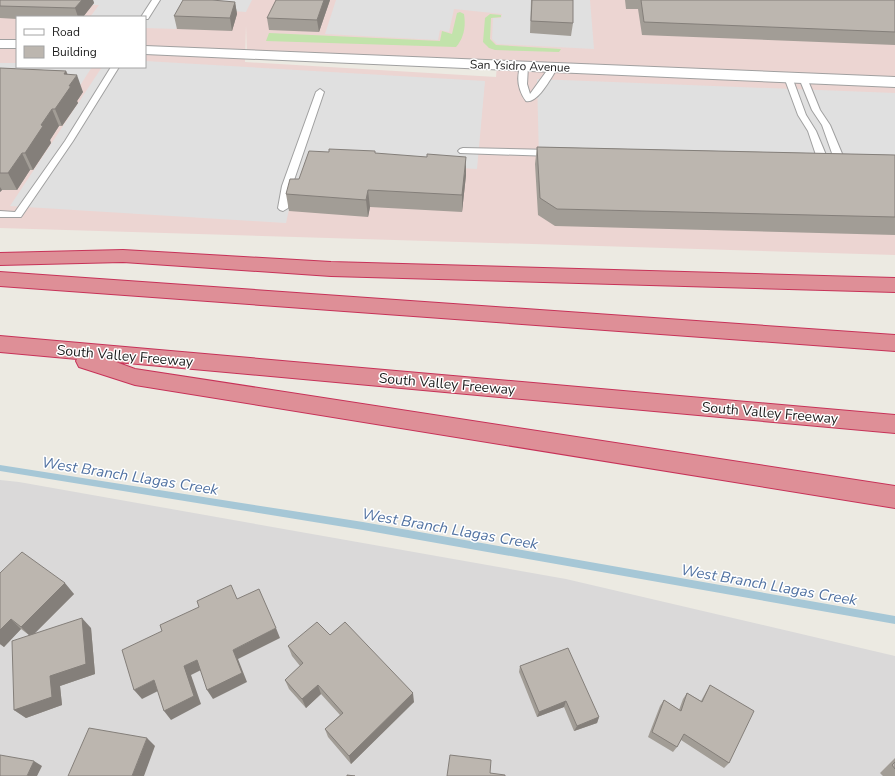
<svg xmlns="http://www.w3.org/2000/svg" width="895" height="776" font-family="'Nunito Sans',sans-serif">
<rect width="100%" height="100%" fill="#eceae2"/>
<!-- residential -->
<path fill="#dad9d9" d="M0,480L19,482L566,579L895,656V776H0Z"/>
<!-- commercial -->
<path fill="#ecd5d2" fill-rule="evenodd" d="M0,0H895V255L0,228ZM17,17H145V67H17ZM246,25L247,54L497,65L496,77L245,62Z"/>
<!-- grass -->
<path fill="#c2e3ab" d="M460,12L464,14C466,26 464,38 456,47L266,41L269,33L440,41L442,31L452,34L457,13Z
M490,14L501,15V17L491,18L490,39L496,45L561,49L559,52L495,50L489,48L483,42L485,18Z"/>
<!-- parking -->
<path fill="#e0e0e0" d="M0,0H252L246,12L188,8L176,29L145,28V17H90L99,5L2,2Z
M336,0H590L594,49L497,44L492,39L493,18H501L502,14L454,9L449,32L440,30L438,40L325,34Z
M145,61L485,81L477,169L307,159L292,196L286,223L10,206L102,67H145Z
M0,63H17V67H92L79,87L0,83Z
M537,79L895,93V170L539,159Z"/>
<g fill="none" stroke-linecap="round" stroke-linejoin="round">
<!-- stream -->
<path fill="#a6c7d6" fill-rule="evenodd" d="M0,465L363,522L895,616V624L363,530L0,471Z"/>
<defs>
<path id="lane" d="M152,0H160L148,19H145V17H141Z
M521,64H527L528,66L527,84L530,94L551,65H554L558,67C552,76 538,104 526,101C518,90 516,77 521,64Z
M111,67H119L73,141L21,217H0V211L15,212L65,141Z
M785,75H788L792,77L806,115L816,131L826,155L824,157H818L816,155L808,131L798,115L784,77Z
M800,76H806L807,78L820,110L830,125L843,156L841,158H835L833,156L822,125L812,110L799,78Z
M320,89L324,92L292,186L288,208L283,211L280,210L278,208L282,186L316,92Z
M463,148L552,150L557,153L552,156L460,153L458,151L460,149Z"/>
<path id="street" d="M0,40H17V48H0Z
M145,46L895,77V87L145,54Z"/>
<path id="highway" d="M123,250L331,262L895,278V292L331,276L123,262L0,265V253Z
M0,272L895,335V351L0,286Z
M0,336L895,415V433L116,362L135,369L895,486V508L135,385L79,367L76,361L77,359L0,352Z"/>
</defs>
<!-- lane casing -->
<use href="#lane" stroke="#a0a0a0" stroke-width="2"/>
<!-- street casing -->
<use href="#street" stroke="#a0a0a0" stroke-width="2"/>
<!-- highway casing -->
<use href="#highway" stroke="#c73258" stroke-width="2"/>
<!-- lane -->
<use href="#lane" fill="#fff" fill-rule="evenodd"/>
<!-- street -->
<use href="#street" fill="#fff" fill-rule="evenodd"/>
<!-- highway -->
<use href="#highway" fill="#de8f97" fill-rule="evenodd"/>
</g>
<!-- wall -->
<path fill="#a29d96" d="M0,0H93L94,3L83,17H17V19L0,18Z
M330,0L319,32L269,30L267,18Z
M531,0H573V23L571,36L530,33Z
M625,0H895V45L642,35L638,9H626Z
M235,2L237,14L232,31L177,29L174,16Z
M0,68L66,71L68,75L83,92L77,101L78,103L62,126H59L50,140L51,143L33,170H30L17,190H2L0,192Z
M537,147L895,155V235L555,226L538,215L535,164Z
M329,152L375,153L466,175L462,212L370,207L368,217L289,211L286,194L299,179Z
M0,573L74,594L35,633L91,628L95,674L60,686L62,705L26,718L14,710L29,635L21,629L4,647L0,644Z
M330,635L414,702L351,764L328,737L325,729L340,715L321,694L306,708L289,689L285,680L300,666L292,656L288,646Z
M520,666L599,717L597,723L574,731L564,707L537,717L519,672Z
M710,685L729,763L724,768L681,740L677,747L673,752L648,737L660,706L664,700L679,710L683,699L687,693L701,701L706,692Z
M895,758V776H883L880,773Z"/>
<!-- shaded-wall -->
<path fill="#847f7a" d="M82,0H93L94,3L83,17H78L75,8Z
M324,0H330L319,32L317,20Z
M235,2L237,14L232,31L230,18Z
M66,71L71,83L77,75L83,92L77,101L78,103L62,126L55,109L64,74Z
M52,109L59,126L50,140L51,143L33,170L25,153L41,125Z
M22,153L30,170L17,190L8,173Z
M466,157V175L462,212V195Z
M0,187L2,190L0,192Z
M368,190L370,207L368,217L366,200Z
M65,583L74,594L31,637L21,627Z
M82,618L91,628L95,674L60,686L62,705L26,718L14,710L50,676Z
M11,619L21,629L4,647L0,644V630Z
M276,628L280,638L238,659L247,682L213,699L207,690L233,650Z
M197,660L203,669L191,675L201,704L171,720L164,711L184,666Z
M154,680L162,689L142,699L134,690Z
M318,685L321,694L306,708L302,699Z
M413,693L414,702L351,764L349,756Z
M566,701L564,707L537,717L539,712Z
M599,717L597,723L574,731L577,726Z
M147,738L155,746L144,776H132Z
M34,761L42,766L37,776H27Z"/>
<!-- building -->
<path fill="#bcb6af" stroke="#847f7a" d="M0,0H82L75,8L0,6Z
M183,0H212L235,2L230,18L174,16Z
M276,0H324L317,20L267,18Z
M532,0H573V23L531,21Z
M641,0H895V32L644,22Z
M0,68L66,71L64,74L77,75L69,86H71L55,109H52L41,125L43,126L25,153H22L8,173H0Z
M537,147L895,155V217L557,209L540,198Z
M329,149L375,151V153L427,157V154L466,157L462,195L368,190L366,200L286,194L290,179H299L309,151L329,152Z
M22,552L65,583L21,627L11,619L0,630V573Z
M231,585L237,599L259,589L276,628L233,650L242,673L207,690L197,660L184,666L194,696L164,711L154,680L134,690L122,650L162,631L160,625L199,607L197,601Z
M82,618L86,664L50,676L52,697L14,710L12,641Z
M317,622L330,635L345,622L413,693L349,756L325,729L343,713L318,685L302,699L285,680L303,663L288,646Z
M568,648L599,717L577,726L566,701L539,712L520,666Z
M710,685L754,711L729,763L684,734L677,747L652,732L664,700L681,711L687,693L702,702Z
M89,728L147,738L132,776H68Z
M0,755L34,761L27,776H0Z
M450,755L491,760L490,773L505,775V776H447Z
M895,762V769L892,765Z
M347,775L355,776H347Z"/>
<g text-anchor="middle" dominant-baseline="central" stroke-width="3" stroke-linejoin="round" paint-order="stroke">
<!-- far-street labels -->
<g font-size="12" fill="#1c1c1c" stroke="#fff">
<text transform="translate(520 66) rotate(2)">San Ysidro Avenue</text>
</g>
<!-- street labels -->
<g font-size="14" fill="#1c1c1c" stroke="#fff">
<text transform="translate(125 356) rotate(5)">South Valley Freeway</text>
<text transform="translate(447 384) rotate(5)">South Valley Freeway</text>
<text transform="translate(770 413) rotate(5)">South Valley Freeway</text>
</g>
<!-- water labels -->
<g font-size="15" font-style="italic" fill="#5172a2" stroke="#fff">
<text transform="translate(130 476) rotate(9)">West Branch Llagas Creek</text>
<text transform="translate(450 529) rotate(10)">West Branch Llagas Creek</text>
<text transform="translate(769 585) rotate(10)">West Branch Llagas Creek</text>
</g>
</g>
<!-- legend -->
<rect x="16" y="16" width="130" height="52" fill="#ffffff" stroke="#a4a4a4"/>
<rect x="24" y="29" width="20" height="6" fill="#ffffff" stroke="#a4a4a4"/>
<text x="52" y="36" font-size="12" fill="#1c1c1c">Road</text>
<rect x="24" y="46" width="20" height="12" fill="#bcb6af" stroke="#a4a4a4"/>
<text x="52" y="56" font-size="12" fill="#1c1c1c">Building</text>
</svg>
